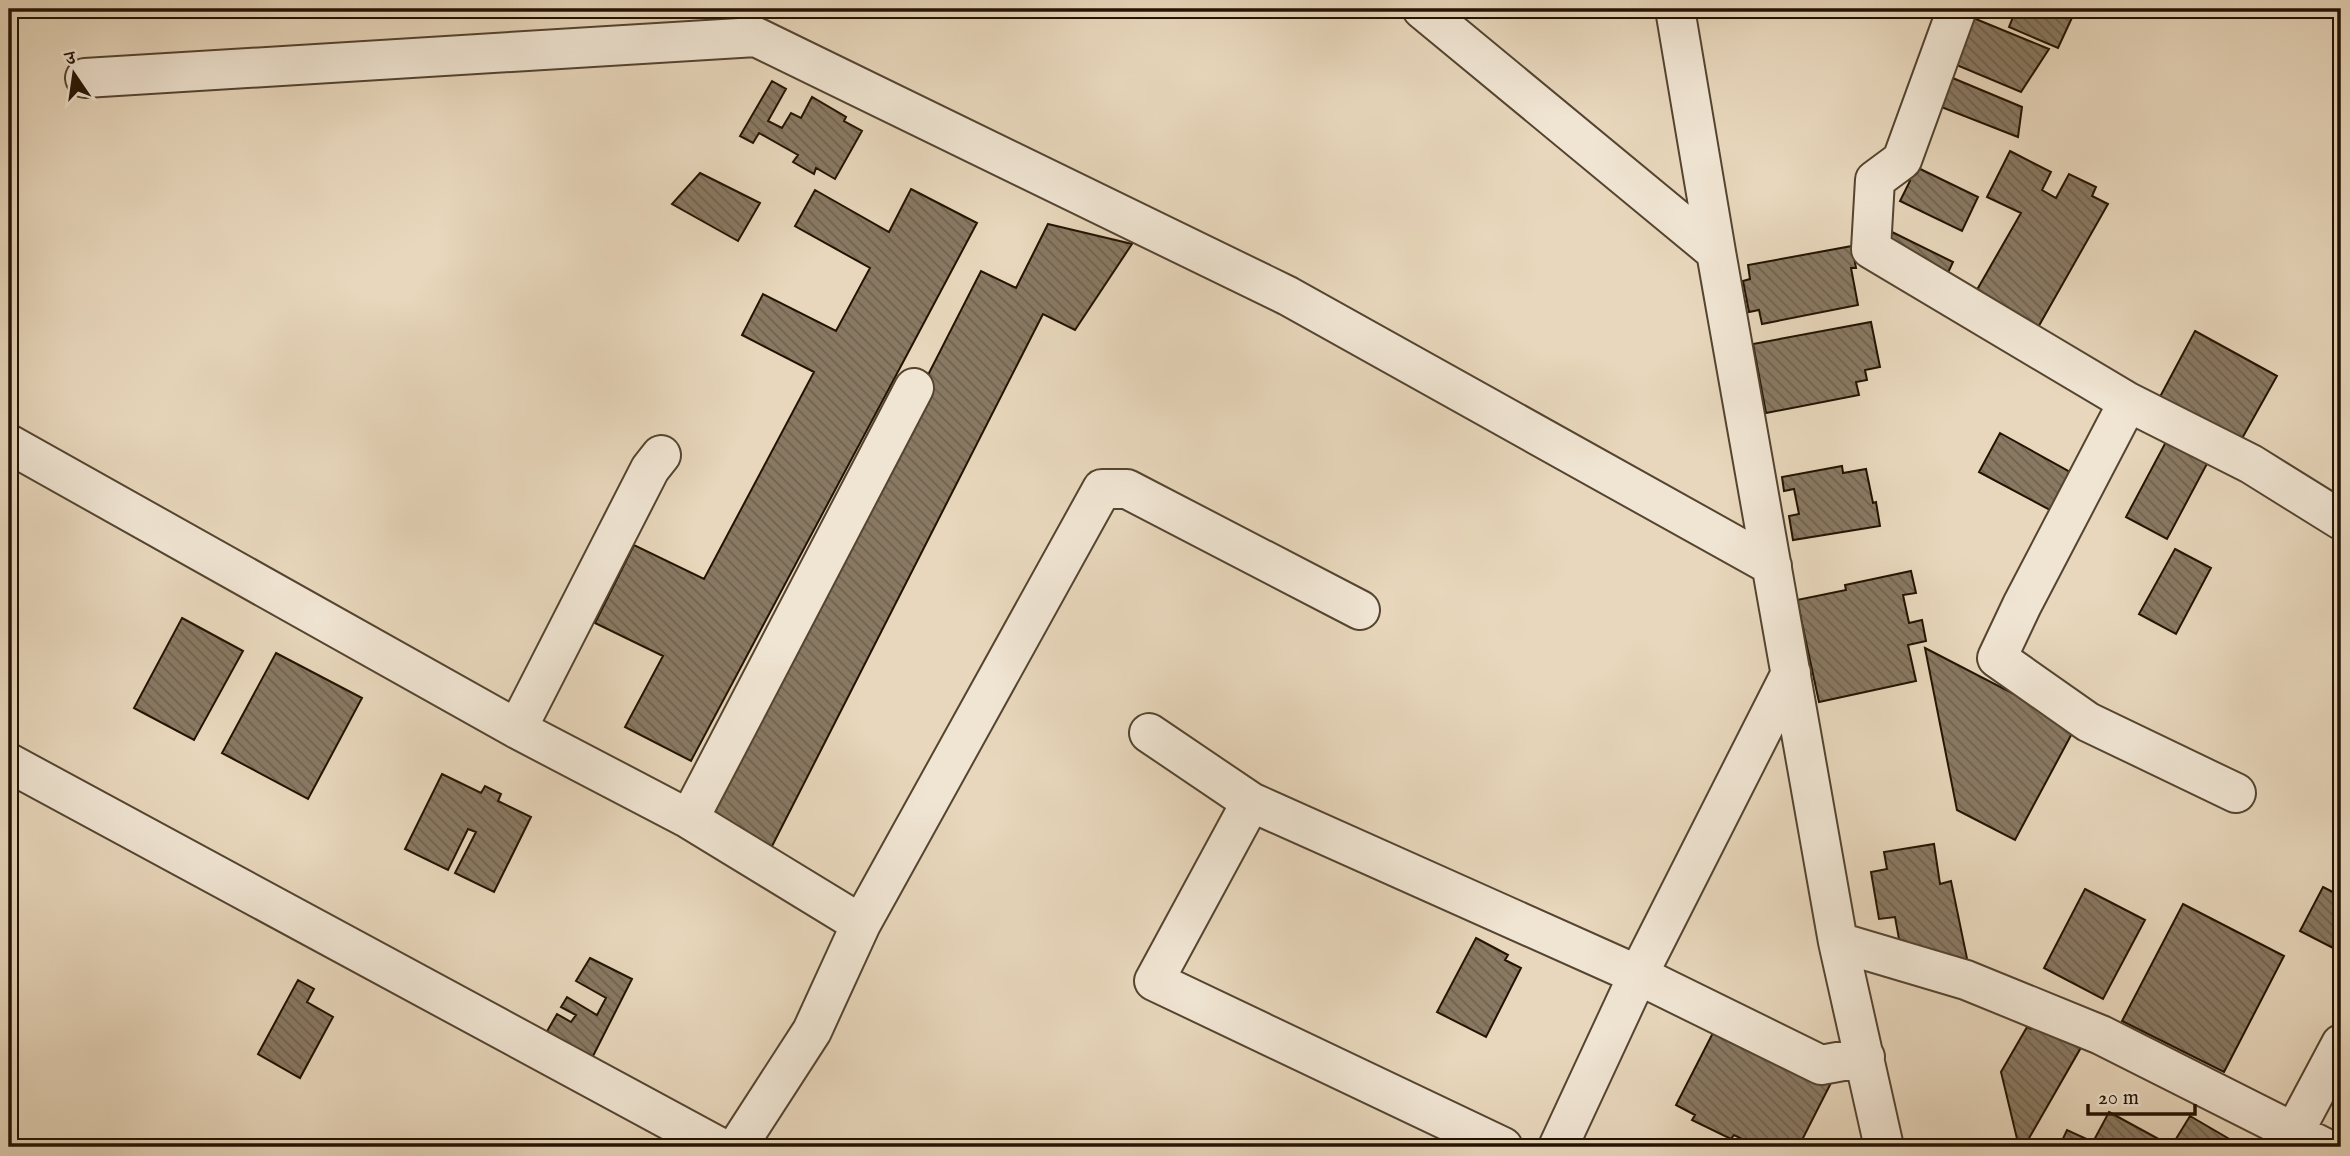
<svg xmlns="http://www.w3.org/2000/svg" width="2350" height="1156" font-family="'IM FELL English','Noto Serif Devanagari',serif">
<defs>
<pattern id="building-back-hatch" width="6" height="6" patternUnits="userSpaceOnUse" patternTransform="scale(1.75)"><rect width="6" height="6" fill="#897963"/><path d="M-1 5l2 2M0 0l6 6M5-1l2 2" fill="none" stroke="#70624f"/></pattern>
</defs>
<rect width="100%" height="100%" fill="#e8d7bc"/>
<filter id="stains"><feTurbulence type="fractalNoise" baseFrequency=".00286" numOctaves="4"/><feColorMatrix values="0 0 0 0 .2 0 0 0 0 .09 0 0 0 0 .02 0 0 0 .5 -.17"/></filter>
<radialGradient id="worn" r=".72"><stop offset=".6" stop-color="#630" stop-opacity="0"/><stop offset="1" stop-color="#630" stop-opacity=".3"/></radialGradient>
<!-- building -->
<path fill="url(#building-back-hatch)" stroke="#231302" stroke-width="2" d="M1993,9H2076L2058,48L2009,27L2013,17Z
M1966,15L2049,49L2021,92L1947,61Z
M1943,74L2022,107L2018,137L1936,105Z
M772,81L786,89L768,121L782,128L791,113L801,118L812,97L846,117L844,121L862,131L835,179L816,168L814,174L793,162L798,155L759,133L753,143L740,136Z
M2010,151L2051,172L2042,190L2056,198L2069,174L2096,187L2092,196L2108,204L2028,345L1966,309L2021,213L1987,197Z
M1912,165L1978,197L1962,231L1900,201L1910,181L1905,179Z
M700,173L760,203L738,241L672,204Z
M911,189L977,223L691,761L625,727L663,656L595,623L634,545L704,579L814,372L742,335L763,294L836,331L870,268L795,226L815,190L889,232Z
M1048,224L1132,244L1075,330L1043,314L766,858L699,824L981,271L1016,288Z
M1892,232L1953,262L1939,292L1877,263Z
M1852,246L1856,268H1851L1858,305L1762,324L1759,310L1749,312L1743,281L1750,279L1748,265Z
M1871,322L1880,367L1865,370L1867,380L1856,382L1859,395L1766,413L1753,344Z
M2195,331L2277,376L2235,451L2154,408Z
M2000,433L2070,472L2050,510L1979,472Z
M2168,438L2209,460L2167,539L2126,517Z
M1842,466L1843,473L1866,469L1873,503L1876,502L1880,526L1793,540L1789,516L1799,514L1794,489L1784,491L1782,477Z
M2175,549L2211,568L2176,634L2139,614Z
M1911,571L1916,593L1903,595L1909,623L1922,620L1926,641L1908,645L1916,681L1819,702L1797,600L1846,590L1845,585Z
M182,618L243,651L194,740L134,708Z
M1925,648L2076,726L2015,840L1957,810Z
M276,653L362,698L308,799L222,753Z
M442,774L481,793L485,786L501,794L498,801L531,817L494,892L455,873L476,832L468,829L448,870L405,849Z
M1934,844L1940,884L1951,881L1970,973L1928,950L1899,939L1895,917L1879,919L1871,872L1887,869L1884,852Z
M2323,887L2341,896V952L2300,931Z
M2085,889L2145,920L2103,999L2044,968Z
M2183,904L2284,956L2224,1072L2122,1021Z
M1476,938L1508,955L1505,960L1521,968L1486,1037L1437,1012Z
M590,958L632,979L591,1060L542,1040L557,1014L571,1022L576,1015L561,1007L567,997L597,1015L606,998L576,981Z
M298,980L314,989L307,1002L333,1017L300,1078L258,1054Z
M2042,1011L2087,1037L2024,1147H2019L2001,1072L2027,1027L2031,1029Z
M1718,1023L1832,1081L1800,1144L1789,1139L1785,1147H1758L1734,1135L1731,1139L1692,1120L1695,1115L1676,1105Z
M2109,1112L2164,1142L2161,1147H2059L2067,1130L2093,1142Z
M2190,1116L2243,1147H2171Z"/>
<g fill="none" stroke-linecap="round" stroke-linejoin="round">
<defs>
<path id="street" d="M1422,9L1716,252L1675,9
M1957,9L1902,160L1875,180L1871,249L2128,402L2251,464L2341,520
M85,78L756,37L1288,296L1772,566
M1716,252L1838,942
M2128,402L2022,605L1997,658L2088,722L2236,793
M9,444L517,729L689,819L861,924
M517,729L650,469L661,455
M1149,733L1251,802
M9,763L719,1147
M689,819L914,388
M737,1147L812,1031L861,924L1102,489H1127L1360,610
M1503,1147L1154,981L1251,802L1638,975L1821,1065L1865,1057
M1558,1147L1638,975L1791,673
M1884,1147L1838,942L1966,980L2101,1035L2323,1147
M2286,1147L2341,1044"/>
</defs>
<!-- street casing -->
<use href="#street" stroke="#544430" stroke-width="42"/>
<!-- street -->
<use href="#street" stroke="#f0e5d3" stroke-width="38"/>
</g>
<!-- margin -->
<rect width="2350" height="1156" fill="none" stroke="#e8d7bc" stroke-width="35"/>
<rect x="10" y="10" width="2329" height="1135" fill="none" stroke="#231302" stroke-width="3.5"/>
<rect x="18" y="18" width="2315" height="1121" fill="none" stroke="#231302" stroke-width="2"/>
<!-- north arrow -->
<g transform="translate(74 74) rotate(347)" stroke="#f0e5d3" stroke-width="5" paint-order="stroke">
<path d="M0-5L12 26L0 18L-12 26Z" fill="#231302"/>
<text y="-10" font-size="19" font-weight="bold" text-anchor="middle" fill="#231302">उ</text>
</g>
<!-- scale -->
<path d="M2088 1104v10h107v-10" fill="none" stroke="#231302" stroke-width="3.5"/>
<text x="2098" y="1104" font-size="21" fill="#231302" stroke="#f0e5d3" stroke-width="5" paint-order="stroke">20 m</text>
<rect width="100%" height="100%" filter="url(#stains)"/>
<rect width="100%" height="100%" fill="url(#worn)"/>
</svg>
